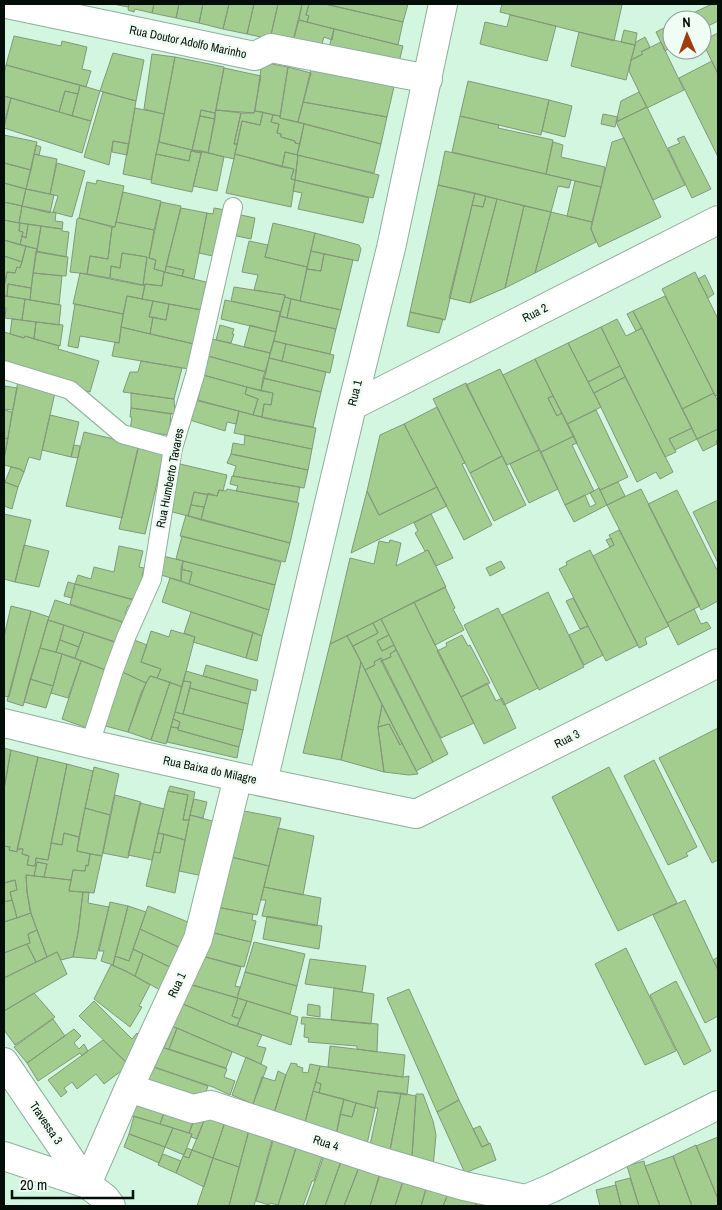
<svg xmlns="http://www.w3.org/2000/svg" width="722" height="1210" font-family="'Archivo Narrow',sans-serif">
<rect width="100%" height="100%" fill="#d3f6e1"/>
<!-- building -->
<path fill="#a3cd8e" stroke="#84977b" d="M113,4H129L128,7Z
M129,4H154L152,13L135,9L134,12L128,10Z
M154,4H179L176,18L152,13Z
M179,4H203L199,23L176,18Z
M203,4H229L223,29L199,23Z
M229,4H254L247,34L223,29Z
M254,4H278L270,39L247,34Z
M278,4H302L292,45L270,39Z
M302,4H309L306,15L309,16L307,22L299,20Z
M309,4H325L403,22L398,45L307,22L309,16L306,15Z
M325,4H408L403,22Z
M502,4H617L622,5L614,41L500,12Z
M712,4H718V21L702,29V20H691L689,15Z
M510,15L556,26L547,61L480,44L485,22L507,27Z
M689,15L691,20H680Z
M299,20L334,29L332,40L324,37L320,51L292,45Z
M672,24V47L665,51L656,32Z
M334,29L403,46L397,70L327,55Z
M624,30L637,33L635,45L621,42Z
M579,32L635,45L626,80L571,66Z
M718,33V74L702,41Z
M14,36L61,46L62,41L87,47L82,69L91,71L86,87L6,65Z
M645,37L650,47L641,52L643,54L631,60L636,42Z
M661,42L684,90L647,108L629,71L631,60L643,54L641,52Z
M113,53L144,60L136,101L100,91Z
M152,54L175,57L164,114L144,109Z
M175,57L224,67L215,113L201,110L192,150L159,142Z
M313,61L396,78L387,117L303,102Z
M712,61L718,74V157L679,78Z
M262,62L288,67L280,116L255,111Z
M6,65L80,85L78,94L65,91L59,112L4,96V74Z
M288,67L311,73L298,122L280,118Z
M224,68L261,76L254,113L216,110Z
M468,81L549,100L541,135L460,116Z
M80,85L100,91L91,121L72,116Z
M65,91L78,94L72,116L59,112Z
M103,92L136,101L129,144L113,141L109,165L84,157Z
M639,92L647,107L616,122L621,101Z
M4,96L11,98L4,124Z
M11,98L91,121L82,153L4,128Z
M549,100L572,106L565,137L542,131Z
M303,102L387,117L381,144L298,122Z
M647,107L685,185L653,200L616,122Z
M135,108L164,114L151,180L123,174Z
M201,110L215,113V119L200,116Z
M216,110L241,113L234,144H237L234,159L208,153Z
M255,111L263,112L260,125L242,121L237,144H234L241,113H254Z
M263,112L273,115L271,122L279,124L277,133L281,134V137L295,141V143L300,144L297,155L285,152L282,167L235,154L242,121L260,125Z
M603,114L618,117L615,127L601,124Z
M273,115L280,116V118L304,124L300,144L295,143V141L281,137V134L277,133L279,124L271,122Z
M200,116L215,119L208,153L192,150Z
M460,116L499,125L498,128L553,140L546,174L452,152Z
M304,124L381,144L374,173L297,155Z
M4,135L37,142L31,170L4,163Z
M684,136L711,189L692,198L668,148L680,143L677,139Z
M624,138L661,217L599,247L591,229L612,142Z
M113,141L129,144L127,155L112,152Z
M159,142L192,150L202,151L201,153L191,151L189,161L156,154Z
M553,142L563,145L561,157L605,167L601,187L546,174Z
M36,145L41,147L39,155L34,154Z
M191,151L201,153L192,192L151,183L156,154L189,161Z
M202,151L224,157L217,191L193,186Z
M445,151L571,180L569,188L558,186L551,212L438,185Z
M285,152L298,155L295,180L291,179L294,169L282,167Z
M34,154L57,159L50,194L26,189Z
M235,154L294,169L291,179L295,180L291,207L226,193Z
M298,155L379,175L373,198L295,180Z
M4,163L31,170L26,189L4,183Z
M57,163L85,171L72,217L53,212L58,196L50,194Z
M97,180L124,186L115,227L79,218L87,182L96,184Z
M295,180L369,198L363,223L298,209L302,193L293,191Z
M575,181L601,187L592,222L567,216Z
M4,183L26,189L22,206L4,202Z
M438,185L475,193L445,320L410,312Z
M26,189L54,195L50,213L22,206Z
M123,192L161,201L154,230L116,222Z
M475,193L486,196L483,207L472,205Z
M486,196L497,199L470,303L449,298L472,205L483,207Z
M497,199L524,206L505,288L470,303Z
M4,202L22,206L19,223L4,220Z
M161,202L181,206L165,272L154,269L156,260L149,258Z
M22,206L56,213L55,221L63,222L62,229L19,223Z
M524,206L551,212L535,273L505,288Z
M181,208L207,213L194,279L182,276L184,270L166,266Z
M214,208L231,211L222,258L199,253L207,213L213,214Z
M551,212L592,222L591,229L596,242L535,273Z
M236,214L255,218L251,239L232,235Z
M79,218L112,227L108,259L90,256L87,274L70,272L77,219Z
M4,220L20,223L19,231L23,232L20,245L4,240Z
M116,222L154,230L149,258L156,260L154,269L165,272L166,266L184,270L182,276L164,272L162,286L145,284V286L143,285L147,257L122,253L120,268L111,266L110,278L87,274L90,256L108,259L112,227H115Z
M20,223L28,224L26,238L22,236L23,232L19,231Z
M273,223L315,233L307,267L265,257Z
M28,224L41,226L37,249L20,245L22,236L26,238Z
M41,226L62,229V231L69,232L66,257L37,252Z
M315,233L359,245L361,249L358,261L311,251Z
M4,240L26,246L22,262L4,256Z
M249,241L268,245L265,257L307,267L300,301L285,297V295L254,290L258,275L242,272Z
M26,246L37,249L31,288L8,284L7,296H4V287L7,272L15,273L17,267L20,268Z
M36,251L68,257L66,276L33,273Z
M311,251L324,254L321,271L307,269Z
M122,253L147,257L143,285L110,278L111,266L120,268Z
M324,254L353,260L341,310L300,301L307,269L321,271Z
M4,256L22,262L20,268L17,267L15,273L7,272L5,283H4Z
M164,272L206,282L201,310L142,299L145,284L162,286Z
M695,272L718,319V395L715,396L662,289Z
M33,273L62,276L59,305L30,300Z
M80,273L145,286L142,299L127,296L123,314L75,304H73Z
M705,275L714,294L708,298L698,279Z
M8,284L31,288L30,300L7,296Z
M234,287L285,295L281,312L231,301Z
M4,296L25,299L22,320L5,318L6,308H4Z
M127,296L153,301L149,317H153L150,334L121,327Z
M665,296L714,393L682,409L633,311Z
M285,297L291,299L287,318L279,316Z
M25,299L61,305L59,325L22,320Z
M291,299L341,310L336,329L287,318Z
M225,300L281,312L276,332L221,319Z
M153,301L169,304L166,320L149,317Z
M75,304L123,314L119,343L80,336L78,348L68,346Z
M169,304L202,310L194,344L150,334L153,317L166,320Z
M633,311L642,328L636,331L627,314Z
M410,312L443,319L439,333L407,326Z
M279,316L336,329L330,354L274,341Z
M12,319L36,322L34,339L25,336L24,338L10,334Z
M617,319L626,336L642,328L692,428L669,439L676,452L665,457L601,327Z
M36,322L63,325L60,346L34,339Z
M220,325L234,329L232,334H234L231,343L216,340Z
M250,325L276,332L270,353L244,347Z
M121,327L194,344L189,369L112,356L115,342L119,343Z
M601,327L620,366L588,382L568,343Z
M4,332L24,338L25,336L59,346L58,349L99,361L90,392L65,385L4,363Z
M212,339L270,353L266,372L208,356Z
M274,341L286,344L282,361L269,358Z
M568,343L601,407L567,424L535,359Z
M286,344L334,355L330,373L282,361Z
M208,356L266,372L261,391L203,375Z
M269,358L326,372L321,392L263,378Z
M535,359L553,396L548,398L557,416L562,413L574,436L541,452L503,375Z
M141,361L182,368L174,399L123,392L130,372H138Z
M620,366L625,377L594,393L588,382Z
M500,369L539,450L507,465L466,385Z
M203,375L247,387L245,394L258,399L253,415L198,400Z
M625,377L673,472L660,479L656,472L637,482L594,393Z
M263,378L321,392L313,427L262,417L264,404L271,405L273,393L261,391Z
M18,381L56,388L40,460L29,457L24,472L20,469L4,465V459Z
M466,383L502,456L470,473L433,399Z
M5,386L17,388L13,410L4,409V394Z
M247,387L273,393L271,405L264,404L262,417L253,415L258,399L245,394Z
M131,393L174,399L175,414L131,408Z
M714,393L718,402V429L697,439L682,409Z
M553,396L562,413L557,416L548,398Z
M194,400L239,411L236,424L227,422L225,431L190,420Z
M437,407L465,463L462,464L492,525L464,540L404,424Z
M131,408L171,414L169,435L130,430L132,417H130Z
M4,410L12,412L8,439L4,438Z
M596,410L628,477L600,490L567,424Z
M239,411L272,420L316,428L312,449L234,433Z
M50,415L79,422L71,457L42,450Z
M404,424L437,487L379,515L367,491L380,435Z
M692,428L697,439L675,450L669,439Z
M718,429V440L716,441L717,444L703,451L697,439Z
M84,432L139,445L122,518L66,506Z
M245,435L312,449L308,470L231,454L233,443L244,445Z
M574,436L577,443L572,445L594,491L565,505L541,452Z
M4,438L8,439L4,459Z
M139,443L165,449L145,534L119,529Z
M74,445L80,446L78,458L71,457Z
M539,450L558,489L529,503L510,464Z
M231,454L308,470L304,488L233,476L236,466L227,463Z
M502,456L526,505L494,521L470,473Z
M180,464L227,475L223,491L219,490L217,496L194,492L188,516L169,511Z
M11,467L20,469L24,472L18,487L5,482Z
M232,476L300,487L297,502L236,491L238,486L230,484Z
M4,482L18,487L12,509L4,506Z
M618,482L625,496L607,505L600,490Z
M437,487L447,506L351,553L367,491L379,515Z
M599,488L607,505L574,522L565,505L585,495L590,507L596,504L590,493Z
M227,489L299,503L290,543L201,520L208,493L217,496L219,490L226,491Z
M641,489L700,606L667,623L607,505Z
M677,490L717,570H718V601L701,610L648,504Z
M194,492L208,495L204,507L191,505Z
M718,500V563L693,512Z
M191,505L204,507L201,520L188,516Z
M4,514L31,520L15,582L4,579Z
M431,514L453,558L436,566L428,550L425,551L415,533L418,531L414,523Z
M186,515L290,543L285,562L180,536Z
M619,530L669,626L645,638L647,644L639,648L593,556L614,545L609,535Z
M182,536L281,562L275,585L176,559Z
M611,538L614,545L610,547L606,540Z
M390,540L401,543L396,566L428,550L446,587L330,644L350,558L374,564L379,541L389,543Z
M24,545L49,551L39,587L15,582Z
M119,546L143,551L139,567L144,568L142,576H144L139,601L75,584L78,575L91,579L94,567L114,572Z
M590,550L638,645L606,661L559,569L567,565L566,562Z
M163,556L183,561L181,581L161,575Z
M183,561L275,585L269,610L189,584L192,572L181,569Z
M501,561L505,568L490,576L486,568Z
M181,569L192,572L189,584L181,581Z
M170,578L269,610L262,636L162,602Z
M68,582L75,584L72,598L64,596Z
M75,584L137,601L134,607L128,606L125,613L132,616L129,624L70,604Z
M445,587L455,608L453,609L464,630L435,645L414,602Z
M548,592L584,667L539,690L502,615Z
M573,598L588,626L580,629L566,601Z
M55,600L122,622L116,642L48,620Z
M414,602L474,723L441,738L381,619Z
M11,606L31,611L9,697L4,696V637Z
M498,608L538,688L504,705L464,625Z
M694,609L701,624L707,622L711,628L678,645L667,623Z
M31,611L49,617L23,706L7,701Z
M191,612L253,632L246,658L193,642L195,637L184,633Z
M381,619L389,635L377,641L382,651L394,645L396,650L390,654L391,657L381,661V658L374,662L375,665L365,670L353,646L378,633L373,623Z
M48,620L64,625L56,652L40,648Z
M373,623L378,633L353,646L347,636Z
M64,625L84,632L79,647L60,640Z
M588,626L603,655L584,665L569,635Z
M171,630L195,637L182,687L157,678L161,669L141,662L151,631L169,637Z
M84,632L123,645L108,671L75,658Z
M253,632L262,636L257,661L246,658Z
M389,635L394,645L382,651L377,641Z
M462,635L468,646L470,645L490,683L461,697L437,651L447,646L446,643Z
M347,636L361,662L341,760L303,753L330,644Z
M129,638L147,645L141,662L161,669L157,678L150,676L146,683L118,670Z
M60,640L79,647L75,658L56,652Z
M40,648L62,654L53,686L30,679Z
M396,650L448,754L433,762L381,661L391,657L390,654Z
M62,654L81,661L68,698L51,693Z
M381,658L433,762L416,771L365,670L375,665L374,662Z
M81,661L108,671L90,729L62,719Z
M361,662L382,705L378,727L384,772L341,760Z
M206,665L258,680L256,691L203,676Z
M118,670L146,683L128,732L98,724Z
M186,671L251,690L248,704L190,688L191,682L183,681Z
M150,676L170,682L151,740L128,732L141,693Z
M30,679L53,686L46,708L24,702Z
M183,681L191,682L183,714L175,712Z
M170,682L182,687L166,744L151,740Z
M487,683L496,701L502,698L516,728L484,744L461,697Z
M190,688L248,704L243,730L183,714Z
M382,705L402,743L400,745L389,724L378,727Z
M175,712L243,730L239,747L178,730L180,722L173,719Z
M173,719L180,722L178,728L171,727Z
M389,724L400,745L402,743L418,774L409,775L384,772L378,727Z
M171,727L178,728V730L239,747L237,758L167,742Z
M718,728V860L712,863L659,758Z
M4,748L11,750L4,789Z
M11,750L38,757L17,852L9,850L10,847L4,846V789Z
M38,757L67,764L48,860L36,858L35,866L27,865L29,856L22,854L23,849H17Z
M654,760L697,847L686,853L688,856L668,865L624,776Z
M67,764L93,771L79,837L64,833L62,845L51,843Z
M94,767L119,774L110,815L85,808Z
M609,767L677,903L618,931L552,797Z
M170,786L195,792L189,820H183L188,795L168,791Z
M168,791L188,795L183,820H189L185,840L158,833Z
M115,795L141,802L128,858L103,853Z
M194,799L207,802L203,818L190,815Z
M140,803L164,809L152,860L128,855Z
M85,808L110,815L102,856L77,851Z
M244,811L281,818L269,866L231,857Z
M190,815L216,822L203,876L179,871Z
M278,828L314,836L303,895L264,887Z
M64,833L79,837L77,851L90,854L88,866L86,865L85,871L73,870L71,880L44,877L47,864L37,862L34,876L26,875L27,892L31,913L17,918L10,892L17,890L15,880L4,883V846L10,847L9,850L17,852V849H23L22,854L29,856L27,865L35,866L36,858L48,860L51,843L62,845Z
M158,833L164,834L160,853L154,852Z
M164,834L185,840L175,893L146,886L154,852L160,853Z
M90,854L102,856L94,893L69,891L73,870L85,871L86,865L88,866Z
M231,857L269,866L257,915L217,907Z
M37,862L47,864L44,877L34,876Z
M26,875L71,880L69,891L83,892L78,933L73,957L61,960L57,952L47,957L30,911L27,892Z
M15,880L17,890L10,892L12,900L4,902V883Z
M264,887L321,898L317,926L262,916L266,900H261Z
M83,892H89L88,903L109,907L96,959L73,957L78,933Z
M12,900L17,918L4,922V902Z
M685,900L718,970V1016L705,1023L653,915Z
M110,902L128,906L113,965L101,961L104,951H99Z
M128,906L146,912L129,961L115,956Z
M148,906L193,924L183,949L140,929Z
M217,907L253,914L252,920L256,921L251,942L210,932Z
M31,913L37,930L28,934L30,943L4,953V922Z
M267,916L322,926L319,949L263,939Z
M140,929L183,949L176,970L133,949Z
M37,930L47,957L36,962L27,944L30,943L28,934Z
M210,932L251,942L244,967L202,956Z
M254,942L305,954L297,986L245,972Z
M27,944L36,962L4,978V953Z
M626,948L676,1051L645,1065L595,964Z
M133,949L143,954L135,976L113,965L115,956L129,961Z
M57,952L67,974L4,1011V978Z
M143,954L176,970L169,995L135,976Z
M202,956L241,967L235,986L240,987L237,998L192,985Z
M718,957V970L713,960Z
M310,959L366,966L362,992L305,984Z
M111,965L126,971L150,985L139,1006L142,1007L130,1027L94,999Z
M245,972L297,986L290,1014L237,998Z
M676,981L711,1051L684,1065L650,995Z
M192,985L238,998L232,1016L240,1019L237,1026L230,1024L183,1004Z
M334,988L374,994L371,1024L331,1020Z
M409,989L459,1100L437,1112L387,998Z
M34,993L55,1017L15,1045L4,1030V1011Z
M238,998L247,1001L240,1019L232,1016Z
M94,1001L132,1039L137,1033L139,1035L132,1068L79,1016Z
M247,1001L298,1017L291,1045L237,1026Z
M183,1004L230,1024L262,1035L257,1046L266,1048L261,1064L172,1026Z
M308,1004L320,1006V1017L307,1015Z
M302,1017L378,1024L377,1052L357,1049V1046L308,1042L309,1038L304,1037L305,1024H301Z
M53,1019L65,1036L27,1063L14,1047Z
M173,1027L177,1028L169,1049L164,1048Z
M177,1028L232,1052L226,1068L169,1049Z
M74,1029L81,1036L74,1043L79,1049L84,1044L88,1051L82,1056L80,1053L38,1081L27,1063Z
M103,1040L132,1068H125L104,1084L96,1074L77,1089L72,1082L64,1088L67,1092L61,1097L48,1080Z
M156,1044L164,1048L227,1069L224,1077L235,1081L230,1095L213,1087L148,1065Z
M330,1046L405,1055L403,1077L328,1067Z
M246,1057L267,1067L253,1104L232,1095Z
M291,1063L297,1064V1066L303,1068L302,1072L308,1073L310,1064L320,1066L304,1126L273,1116L285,1077Z
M148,1065L208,1086L203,1101L139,1088Z
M320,1066L403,1077L409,1076L407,1095L378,1091L375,1108L319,1093L321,1084L316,1082Z
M278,1071L286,1075L274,1113L253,1104L262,1077L275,1081Z
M316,1082L321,1084L319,1093L313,1091Z
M313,1091L344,1099L336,1135L304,1126Z
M378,1091L401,1093L390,1150L370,1145L378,1108H375Z
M138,1093L167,1104L160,1124L132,1116Z
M401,1093L416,1096L412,1156L390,1150Z
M416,1094H423L433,1121L436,1135L433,1167L412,1158Z
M344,1099L356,1103L352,1117L340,1114Z
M459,1100L482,1147L490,1143L496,1160L465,1173L437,1112Z
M356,1103L375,1108L367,1144L336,1135L340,1114L352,1117Z
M167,1104L196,1114L189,1133L160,1124Z
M196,1115L205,1118L197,1139L191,1137L192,1134L189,1133Z
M134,1116L173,1128L165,1147L129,1134Z
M227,1116L249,1130L239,1167L213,1158Z
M227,1116L213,1158L192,1150L205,1118Z
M480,1126L489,1144L482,1147L473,1129Z
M173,1128L192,1134L184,1155L165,1147Z
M249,1130L273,1137L254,1206H229Z
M276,1130L299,1138L278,1205L270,1203L269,1205L256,1201Z
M129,1134L165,1147L159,1163L124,1147Z
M718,1137V1199L696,1146Z
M696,1145L718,1199V1206H692L673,1156Z
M187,1148L192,1150L189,1158L183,1156Z
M296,1148L322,1157L314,1181H312L303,1206H278Z
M192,1150L213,1158L204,1187L176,1173L183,1156L189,1158Z
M325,1153L343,1156L325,1206H306Z
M163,1154L181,1161L176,1173L158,1165Z
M343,1156L361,1162L344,1206H325Z
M673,1156L692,1206H660L645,1166Z
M213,1158L239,1167L229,1206H197Z
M362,1160L382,1166L370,1206H344Z
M644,1161L645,1166L660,1206H639L627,1166Z
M383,1165L405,1175L395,1206H370Z
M405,1175L428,1182L421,1206H395Z
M630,1178L639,1206H621L615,1182Z
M428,1182L450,1189L443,1206H421Z
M616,1185L621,1206H600L596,1190Z
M450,1189L480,1198L475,1206H443Z
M482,1194L503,1206H475Z"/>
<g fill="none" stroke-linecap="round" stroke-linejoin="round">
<defs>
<path id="service" d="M4,370L70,390L122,434L173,448
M90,744L114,670L127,635L152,579L173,448L195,375L233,207"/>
<path id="minor" d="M7,4L255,56L271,48L428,79
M352,406L718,220
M4,723L90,744L238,777L416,814L718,663
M263,782L352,406L391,248L443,4
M4,1062L87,1184
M129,1088L193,1109L211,1105L376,1160L464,1186L526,1199L552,1188L718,1105
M4,1156L87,1184L105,1198L111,1206
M87,1184L129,1088L198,939L238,777"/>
</defs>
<!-- service casing -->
<use href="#service" stroke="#8eaf9b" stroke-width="20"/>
<!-- minor casing -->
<use href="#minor" stroke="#8eaf9b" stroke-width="30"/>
<!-- service -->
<use href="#service" stroke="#fff" stroke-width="18"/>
<!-- minor -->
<use href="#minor" stroke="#fff" stroke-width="28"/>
</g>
<g text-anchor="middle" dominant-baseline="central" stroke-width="5" stroke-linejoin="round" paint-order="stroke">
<!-- street labels -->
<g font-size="12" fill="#040e08" stroke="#effdf4">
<text transform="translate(188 42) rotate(12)">Rua Doutor Adolfo Marinho</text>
<text transform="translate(535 313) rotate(-27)">Rua 2</text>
<text transform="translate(355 393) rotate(-76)">Rua 1</text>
<text transform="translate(170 478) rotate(-79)">Rua Humberto Tavares</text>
<text transform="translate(567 739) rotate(-27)">Rua 3</text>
<text transform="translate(210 770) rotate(12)">Rua Baixa do Milagre</text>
<text transform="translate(177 985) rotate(-65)">Rua 1</text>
<text transform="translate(46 1123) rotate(56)">Travessa 3</text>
<text transform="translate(326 1143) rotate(18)">Rua 4</text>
</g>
</g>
<!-- border -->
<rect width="722" height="1210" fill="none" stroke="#040e08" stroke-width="10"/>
<!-- north arrow -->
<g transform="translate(687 35) rotate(358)"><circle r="24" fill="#effdf4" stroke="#919d96"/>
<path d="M0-4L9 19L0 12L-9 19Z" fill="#a13d0a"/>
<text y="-8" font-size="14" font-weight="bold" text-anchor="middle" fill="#040e08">N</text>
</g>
<!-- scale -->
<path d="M12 1190v8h121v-8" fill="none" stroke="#040e08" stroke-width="2.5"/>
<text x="20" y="1190" font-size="15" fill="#040e08" stroke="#effdf4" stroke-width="4" paint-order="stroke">20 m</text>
</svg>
